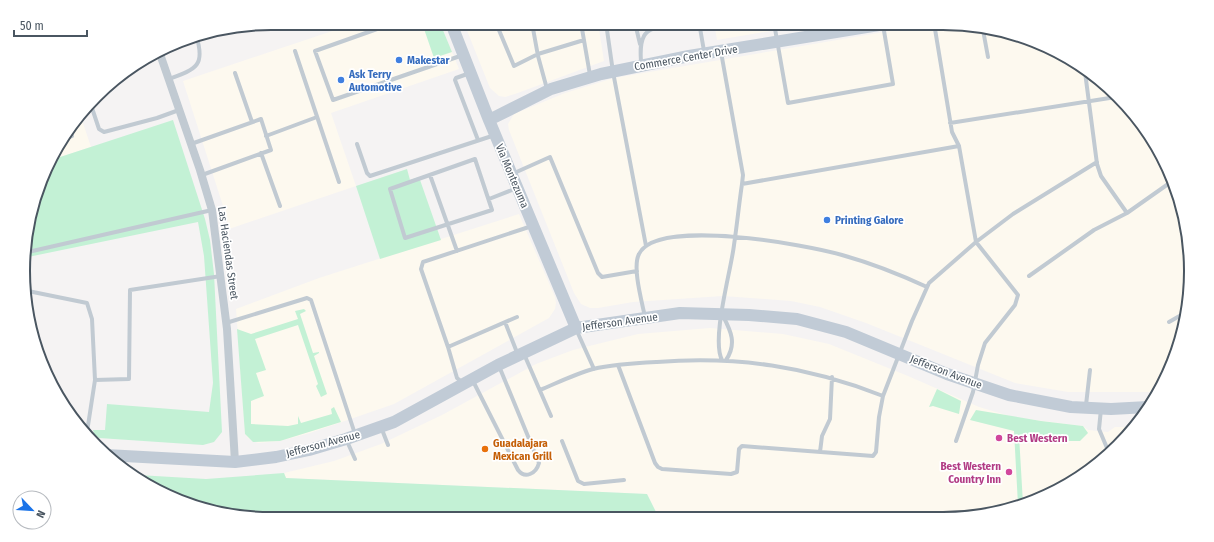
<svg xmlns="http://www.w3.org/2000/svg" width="1214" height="542" font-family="'Fira Sans Condensed',sans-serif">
<rect width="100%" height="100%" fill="#f5f3f3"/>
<!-- commercial -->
<path fill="#fdf9ef" d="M356,23H440L459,69L331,113L356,186L229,229L224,209L183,81Z
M464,23H598L604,61L515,94L505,97L499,96L490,88Z
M714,23H818L717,40Z
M937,23L1023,36L1107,85L1166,162L1190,255L1178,351L1156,392H1068L1015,383L866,323L820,307L791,301L723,296L633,302L598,308H590L581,304L574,293L509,130L508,124L514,114L565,93L614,78Z
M81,117L91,147L51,160L56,147Z
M519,214L555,297L556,303L555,309L549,318L394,404L310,433L280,441L258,443L248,438L245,434L236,309L319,278Z
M710,328L783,334L829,344L908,376L979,407L1013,417L1083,426L1088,430L1108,432L1115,427H1135L1094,468L1038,500L976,517L674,518L658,516L647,494L286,478L284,473L334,461L381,444L442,415L536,364L573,350L638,334Z"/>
<!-- green -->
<path fill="#c3f1d5" d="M422,23H440L452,52L434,58Z
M173,120L205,219L210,240L214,274L222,432L214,442L203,445L99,438L94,434L93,430H105L107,404L209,412L213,383L212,369L204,256L198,222L28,257V223L51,160Z
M407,169L410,180L419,177L441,240L380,259L356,186Z
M304,309L306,311L300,314L313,353L319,352V353L314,356L327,394L321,397L316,386L318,384L298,325L255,339L266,370L256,373L264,396L251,401V424L288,426L298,424V416L301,423L332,414L331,409L334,407L341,422L280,441L253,442L245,434L237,329L251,334L298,319L295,311Z
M937,389L961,401L959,414L933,406L929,407Z
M976,410L1041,421L1083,426L1088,433L1080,441H1051L1019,435L1023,504L1018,505L1014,431L970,420Z
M284,473L286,478L647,494L658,516L674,518L296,519L249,515L191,506L138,475L206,479Z"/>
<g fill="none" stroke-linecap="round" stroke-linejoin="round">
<!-- lane -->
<path stroke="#c1cad2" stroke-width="4" d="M394,23L315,51L333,100L463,55
M496,23L514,66L538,54L584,40
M532,23L538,56L547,89
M581,23L590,75
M606,23L613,72L646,246
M635,23L640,44
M774,23L788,103L893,84L883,25
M934,23L952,132L959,146
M983,30L988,57
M1036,44L1037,45
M295,51L339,182
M721,52L743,175L742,184
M641,64C641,55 639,45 644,36C651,23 688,23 700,28L704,51
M1085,72L1097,164L1101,176L1127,213
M235,73L252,122
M470,73L456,78L455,80L478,140
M169,79C196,69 206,66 196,35
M91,105L99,129L104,132L157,118L179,110
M950,123L1116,97
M266,136L317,117
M63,139L72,136L70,130
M191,144L261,119L271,150L202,175
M357,144L367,173L370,176L495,135
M261,153L280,206
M475,159L492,210L405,238L390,189Z
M512,174L550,157L598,273L602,277L637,271
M430,175L457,251
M489,199L517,188
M28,252L212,210
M1029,276L1094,230L1127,213L1171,182
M28,291L87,303L92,319L95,380L129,379L130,290L221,276
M723,316C731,331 737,344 726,360
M517,317L448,347L421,269L423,262L532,226
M645,317C642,302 632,267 639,254C657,217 808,245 842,255C871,263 899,274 927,287
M505,322L518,355
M1169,322L1183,314
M226,323L307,298L311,300L355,434
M576,329L594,369
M448,347L457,378L463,383
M524,354L551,416
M618,365L655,463L658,467L662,469L731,474L737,472L739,449L742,446L873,456L876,452L879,417L883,396
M473,381L518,470C525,479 536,474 539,463L499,366
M540,390C557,383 575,374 593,369C614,364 636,363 657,362C738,356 807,366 883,396L912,321L929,283L976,242L959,146L742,184C739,204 737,225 734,245C731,271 711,339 722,360
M1086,405L1090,370
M1101,409L1099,429L1107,448L1112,449
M381,427L388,445
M87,432L95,380
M346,439L355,459
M562,441L578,481L584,484L624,480
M956,441L973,392L978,365L985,343L1015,305L1018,295L976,242L1013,214L1097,162
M820,452L822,436L830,419L832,377"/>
<!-- street -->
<path stroke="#c1cad2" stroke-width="8" d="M160,54L200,170L212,210L227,329L235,462"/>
<!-- secondary -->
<path stroke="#c1cbd6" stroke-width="12" d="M451,23L489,120L576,328
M489,120L551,89L601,74L689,56L891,23
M106,455L235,462L276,457L309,450L346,439L394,422L498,365L576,328L680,313L749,315L797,319L846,332L947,374L1009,395L1071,407L1111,409L1148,407"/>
</g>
<!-- markers -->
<g fill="#3f7fe0" stroke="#fff" stroke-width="1.5">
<circle cx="399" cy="60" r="4"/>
<circle cx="341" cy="80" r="4"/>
<circle cx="827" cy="220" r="4"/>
</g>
<g fill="#d1479c" stroke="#fff" stroke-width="1.5">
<circle cx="999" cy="438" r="4"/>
<circle cx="1009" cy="472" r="4"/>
</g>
<circle fill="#e8710a" stroke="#fff" stroke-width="1.5" cx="485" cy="449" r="4"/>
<g text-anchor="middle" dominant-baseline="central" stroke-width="3.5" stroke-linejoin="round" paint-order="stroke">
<!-- street labels -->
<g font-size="11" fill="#4a5661" stroke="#fff">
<text transform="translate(686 58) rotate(-10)">Commerce Center Drive</text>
<text transform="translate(512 176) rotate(67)">Via Montezuma</text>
<text transform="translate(228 253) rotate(82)">Las Haciendas Street</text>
<text transform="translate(620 322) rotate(-8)">Jefferson Avenue</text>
<text transform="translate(946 372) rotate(21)">Jefferson Avenue</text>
<text transform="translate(323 444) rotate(-15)">Jefferson Avenue</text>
</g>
<!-- shop labels -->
<g font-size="11" font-weight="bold" fill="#366cbe" stroke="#fff" text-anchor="start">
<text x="407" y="60">Makestar</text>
<text x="349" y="74">Ask Terry<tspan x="349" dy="13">Automotive</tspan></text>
<text x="835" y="220">Printing Galore</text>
</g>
<!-- hotel labels -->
<g font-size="11" font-weight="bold" fill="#b23c85" stroke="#fff" text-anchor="start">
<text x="1007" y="438">Best Western</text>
<text x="1001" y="466" text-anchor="end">Best Western<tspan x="1001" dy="13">Country Inn</tspan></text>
</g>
<!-- food labels -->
<g font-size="11" font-weight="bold" fill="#c56008" stroke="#fff" text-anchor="start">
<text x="493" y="443">Guadalajara<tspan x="493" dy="13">Mexican Grill</tspan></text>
</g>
</g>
<!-- crop -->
<path d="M0 0H1214V542H0ZM271 30H943A241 241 0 0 1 1184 271V271A241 241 0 0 1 943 512H271A241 241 0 0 1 30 271V271A241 241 0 0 1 271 30Z" fill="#fff" fill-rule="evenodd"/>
<path fill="none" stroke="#4a5661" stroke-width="2" d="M271 30H943A241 241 0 0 1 1184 271V271A241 241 0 0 1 943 512H271A241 241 0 0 1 30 271V271A241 241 0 0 1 271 30Z"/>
<!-- north arrow -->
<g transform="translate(32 510) rotate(115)"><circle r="19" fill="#ffffff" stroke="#b7bbc0"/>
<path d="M0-3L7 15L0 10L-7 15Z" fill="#1a73e8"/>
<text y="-6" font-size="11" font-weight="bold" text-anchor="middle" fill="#4a5661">N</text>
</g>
<!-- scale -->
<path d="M14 30v6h73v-6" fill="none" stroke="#4a5661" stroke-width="2"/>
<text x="20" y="30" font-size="12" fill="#4a5661" stroke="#ffffff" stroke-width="3" paint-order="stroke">50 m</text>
</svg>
